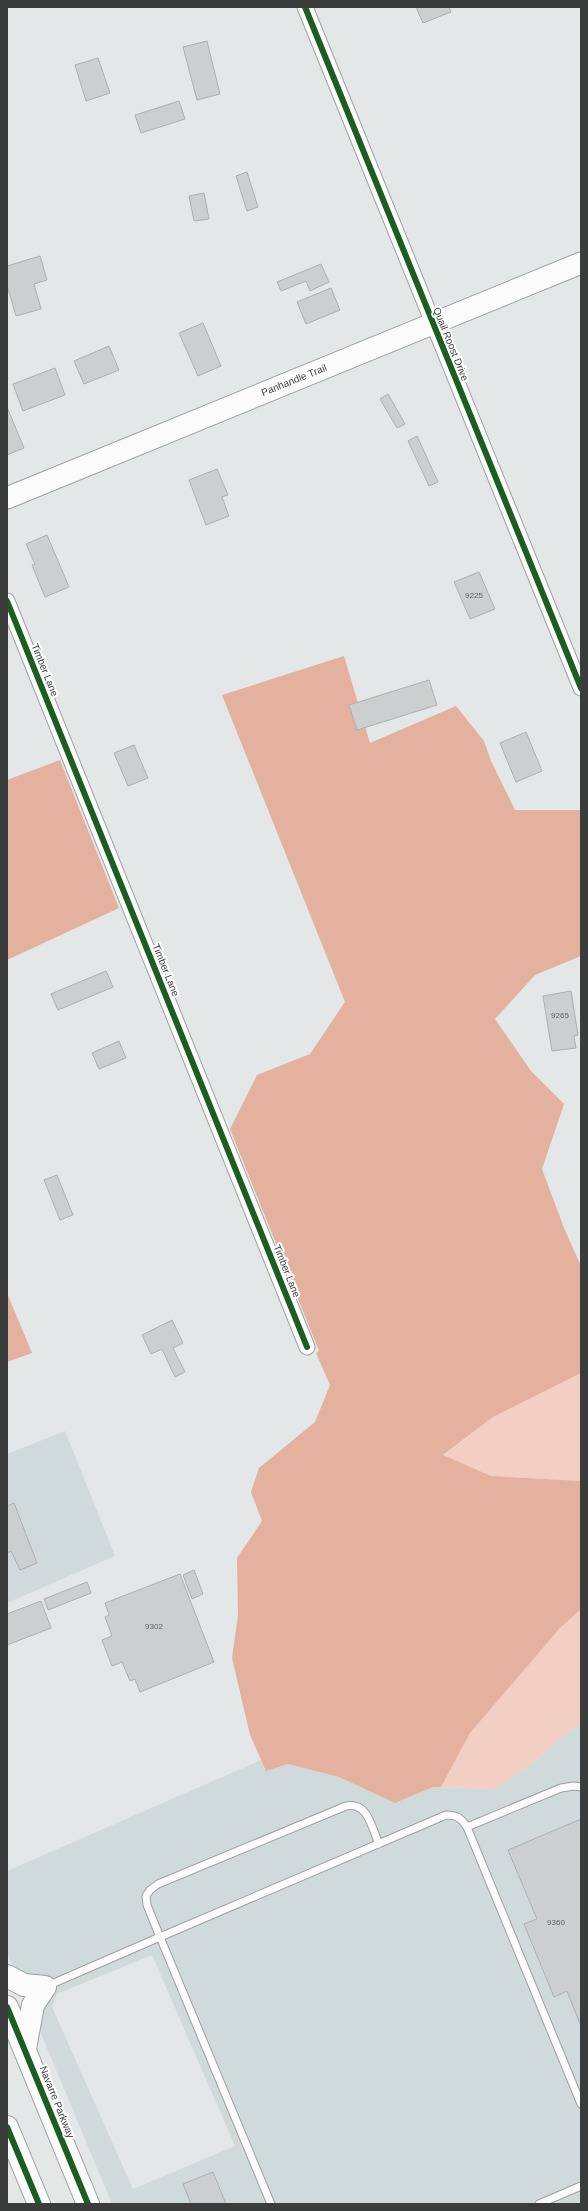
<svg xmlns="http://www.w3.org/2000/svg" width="588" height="2211" font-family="Arial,sans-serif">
<rect width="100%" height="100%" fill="#e3e7e7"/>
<!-- built -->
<path fill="#d0dada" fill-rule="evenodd" d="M65,1431L115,1556L7,1603V1454Z
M581,1722V2204H112L7,1952V1871L261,1760L266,1771L288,1764L339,1777L395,1803L433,1787L495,1789L530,1765ZM152,1955L235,2146L133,2189L52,2007L57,1994Z"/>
<!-- green -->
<path fill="#f2cfc2" d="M581,1373V1481L491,1476L443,1456L493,1417Z
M581,1609V1722L530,1765L495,1789L441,1787L470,1733L560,1628Z"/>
<!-- forest -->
<path fill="#e3b19e" d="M344,656L370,743L456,706L484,741L491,761L515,810H581V956L535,975L495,1019L531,1071L564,1104L542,1169L564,1228L581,1266V1373L493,1417L443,1455L491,1476L581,1481V1609L560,1628L470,1733L441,1787H433L395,1803L339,1777L288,1764L266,1771L250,1735L232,1658L238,1615L237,1558L262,1521L251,1492L259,1468L315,1422L330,1385L316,1353L319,1351L230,1129L257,1075L310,1054L345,1002L222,695Z
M60,760L119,908L7,960V780Z
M7,1293L32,1353L7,1362Z"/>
<!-- building -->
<path fill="#cccfcf" stroke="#adafaf" d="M416,7H449L451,12L423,23Z
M207,41L220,94L197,100L183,47Z
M98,58L110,93L86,101L75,65Z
M179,101L185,119L141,133L135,115Z
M247,172L258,207L247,211L236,176Z
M204,193L209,219L194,221L189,196Z
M40,256L47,280L34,284L41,309L16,316L7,285V266Z
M321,264L329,282L310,291L306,281L281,291L277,282Z
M331,288L340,310L306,324L297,302Z
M203,323L221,366L198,376L179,333Z
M109,346L119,370L84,384L74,361Z
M55,368L65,395L23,411L13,384Z
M388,394L405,424L397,428L380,399Z
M7,407L24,448L7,455Z
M417,436L438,482L429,486L408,441Z
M217,469L228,495L222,497L229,516L206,525L189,480Z
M47,535L69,587L45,597L32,565L35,564L26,544Z
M479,572L495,609L470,619L454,582Z
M429,680L437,705L357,730L349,705Z
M526,732L542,771L516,782L500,743Z
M134,745L148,778L128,786L114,753Z
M106,971L113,987L58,1010L51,994Z
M571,991L578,1035L574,1036L576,1048L552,1051L543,996Z
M119,1041L126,1058L99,1069L92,1053Z
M57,1175L73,1215L60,1220L44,1180Z
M172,1320L183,1343L173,1348L185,1372L175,1377L162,1349L151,1354L142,1335Z
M14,1503L37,1563L20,1570L11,1551L7,1553V1506Z
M194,1570L203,1594L192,1599L183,1575Z
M180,1574L214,1662L140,1692L135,1679L130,1681L122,1662L112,1666L102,1640L112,1636L105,1617L109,1615L105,1603Z
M87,1582L91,1593L48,1610L44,1599Z
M41,1601L51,1628L7,1645V1614Z
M581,1819V2026L567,1991L554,1997L524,1924L537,1919L508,1850Z
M213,2172L226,2204H191L183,2184Z"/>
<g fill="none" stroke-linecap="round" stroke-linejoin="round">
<defs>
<path id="lane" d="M467,1827L581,2104
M47,1986L160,1937L147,1905L146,1896L150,1890L158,1884L346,1806C368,1802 371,1826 379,1844
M271,2204L160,1937L446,1815C457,1815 461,1818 467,1827L561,1788L574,1786L581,1787
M539,2204L581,2186"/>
<path id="street" d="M305,7L581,688
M7,601L307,1347"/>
<path id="secondary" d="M7,498L581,263"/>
<path id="highway" d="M7,1976L24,1985L45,1987
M7,2007L88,2204
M25,2049L33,2005L45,1987
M7,2127L39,2204"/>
</defs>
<!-- lane casing -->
<use href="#lane" stroke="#9da0a0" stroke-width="9"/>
<!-- street casing -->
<use href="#street" stroke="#9da0a0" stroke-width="17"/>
<!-- secondary casing -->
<use href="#secondary" stroke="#9da0a0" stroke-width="23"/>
<!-- highway casing -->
<use href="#highway" stroke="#9da0a0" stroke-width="24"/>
<!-- lane -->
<use href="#lane" stroke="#fbfbfb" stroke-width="7"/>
<!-- street -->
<use href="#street" stroke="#fbfbfb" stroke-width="15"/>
<!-- secondary -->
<use href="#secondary" stroke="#fbfbfb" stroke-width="21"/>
<!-- highway -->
<use href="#highway" stroke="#fbfbfb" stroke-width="22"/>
<defs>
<path id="cycleway" d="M305,7L581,688
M7,601L307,1347
M7,2007L88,2204
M7,2127L39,2204"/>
</defs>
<!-- cycleway casing -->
<use href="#cycleway" stroke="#fff" stroke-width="8"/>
<!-- cycleway -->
<use href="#cycleway" stroke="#1b5e20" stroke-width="6"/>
</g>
<g text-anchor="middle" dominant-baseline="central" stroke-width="4" stroke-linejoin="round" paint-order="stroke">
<!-- number labels -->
<g font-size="8" fill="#606362">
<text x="474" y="595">9225</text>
<text x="560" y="1015">9265</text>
<text x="154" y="1626">9302</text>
<text x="556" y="1922">9360</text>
</g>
<!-- street labels -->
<g font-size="10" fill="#393c3b" stroke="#fff">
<text transform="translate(451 344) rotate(68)">Quail Roost Drive</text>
<text transform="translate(294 380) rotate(-22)">Panhandle Trail</text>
<text transform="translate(45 670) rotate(68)">Timber Lane</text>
<text transform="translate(166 970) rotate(68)">Timber Lane</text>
<text transform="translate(287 1271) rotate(68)">Timber Lane</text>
<text transform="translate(57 2102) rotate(68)">Navarre Parkway</text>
</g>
</g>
<!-- border -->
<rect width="588" height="2211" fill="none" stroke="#393c3b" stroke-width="16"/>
</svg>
